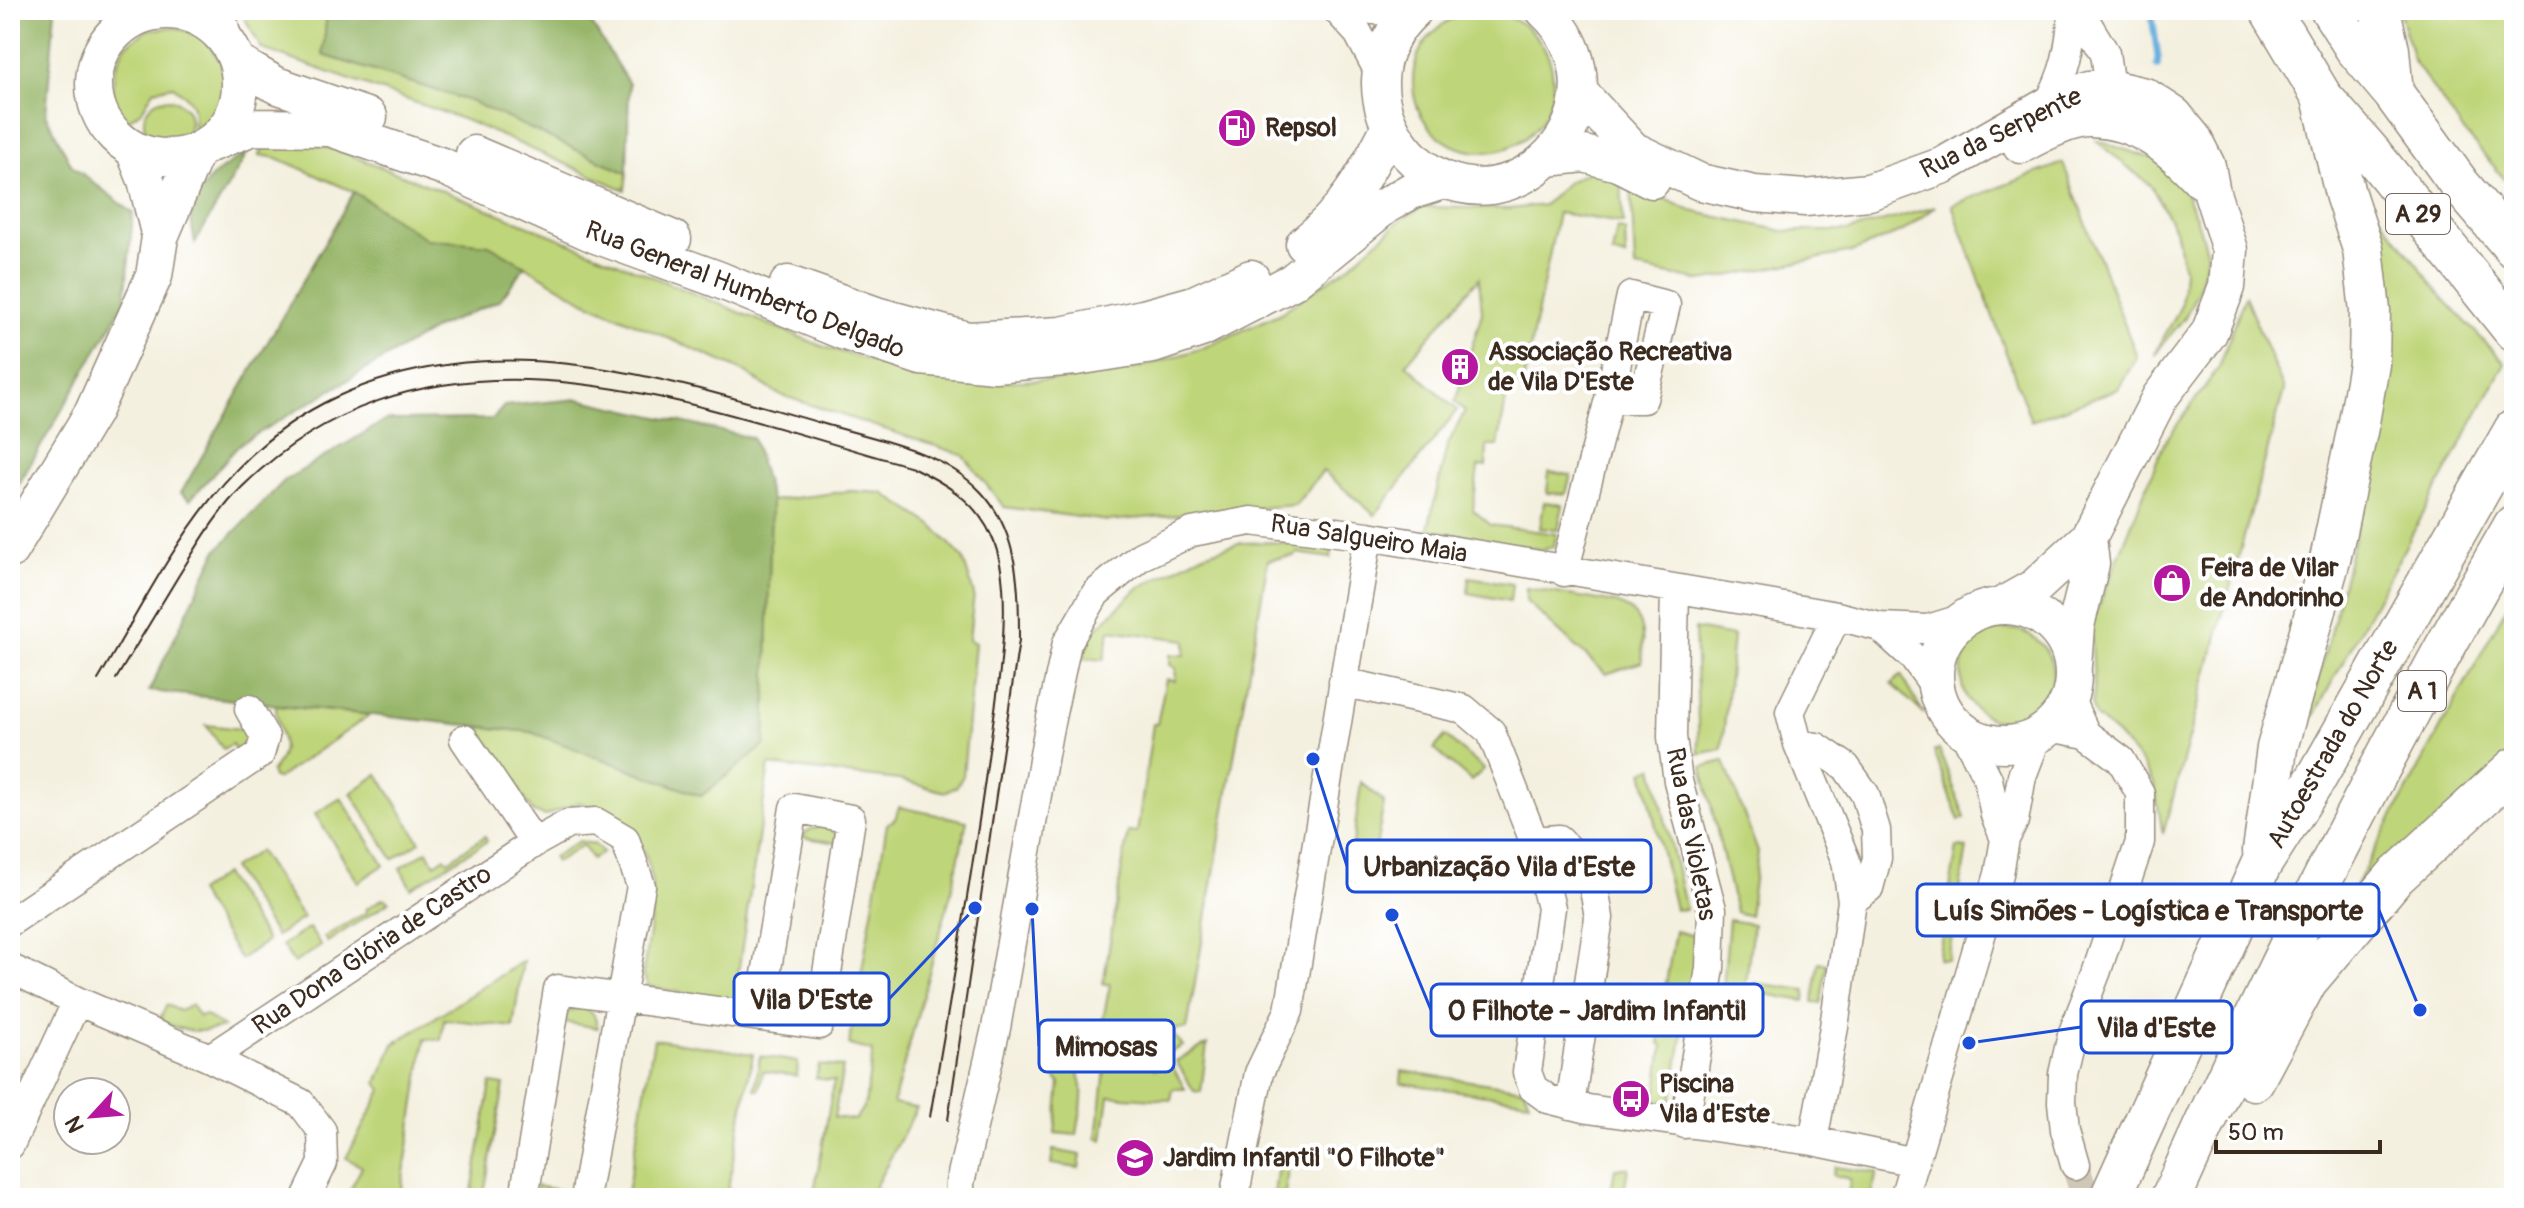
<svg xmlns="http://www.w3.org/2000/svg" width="2524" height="1208" font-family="Pangolin,sans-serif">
<rect width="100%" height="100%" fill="#fff"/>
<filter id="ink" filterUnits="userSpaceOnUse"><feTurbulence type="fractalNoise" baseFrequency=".0125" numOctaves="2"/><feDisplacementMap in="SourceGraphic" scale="16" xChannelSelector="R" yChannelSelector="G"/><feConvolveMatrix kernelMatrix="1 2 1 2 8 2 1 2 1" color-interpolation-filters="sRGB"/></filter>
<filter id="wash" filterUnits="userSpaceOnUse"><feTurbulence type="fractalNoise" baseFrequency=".006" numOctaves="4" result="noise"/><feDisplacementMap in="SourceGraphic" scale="32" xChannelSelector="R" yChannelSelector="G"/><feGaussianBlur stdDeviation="1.8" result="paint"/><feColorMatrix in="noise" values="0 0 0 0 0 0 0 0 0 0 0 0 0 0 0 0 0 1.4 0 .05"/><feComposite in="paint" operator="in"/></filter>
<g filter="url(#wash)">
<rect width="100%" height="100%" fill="#f4f0df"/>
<!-- green -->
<path fill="#bfd579" stroke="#7d804c" stroke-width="2" d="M240,10H327L323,55L470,101L627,173L625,190L465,120L262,49Z
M2399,10H2514V190L2462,129L2413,60Z
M1413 82a70 70 0 1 1 140 0a70 70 0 1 1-140 0Z
M173,27L202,36L221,62L226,93L215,122L197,140C189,110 203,107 173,86L154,90L142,110L123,124L113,102L114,71L124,47L147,30Z
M144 122a23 23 0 1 1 46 0a23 23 0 1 1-46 0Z
M292,139L337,150L451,194L824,347L912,373L991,382L1068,379L1138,368L1203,348L1279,314L1348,267L1403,218L1424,207L1509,209L1544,205L1568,182L1591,170L1621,178L1623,223L1558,213L1522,388L1508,387L1498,446H1487L1486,466L1478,467L1473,510L1491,525L1557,534L1554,546L1544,550L1428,529L1447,446L1465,411L1455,402L1482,313L1479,278L1406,364L1457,410L1375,515L1323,471L1295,505L1108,521L1004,507L963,455L778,394L741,370L586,302L489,245L426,239L354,192L277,158L259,155L268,142Z
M2095,140L2157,160L2182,185L2196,217L2207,253L2199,289L2185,317L2154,355L2181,306L2184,269L2175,229L2151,186Z
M2063,163L2137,357L2118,389L2031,421L1952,205Z
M1631,183L1691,211L1783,231H1848L1935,207L1903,231L1852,252L1702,281L1635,268Z
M2376,211L2444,299L2505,363L2305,732L2378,444L2391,344L2386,271L2373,215Z
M1617,228L1625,231L1626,257L1612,254Z
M2245,296L2284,390L2163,834L2154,784L2139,760L2118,736L2096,717L2092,707L2094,681L2091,626L2164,443L2219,367Z
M1549,472L1571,475L1566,494L1547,493Z
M850,491L883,493L932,525L963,558L974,594L969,640L975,643L963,776L956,787L945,792L899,780L769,765L736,987L752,990L743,1002L731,1003L648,986L643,974C650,916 671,854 612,816C602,809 589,806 578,802L545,816L533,812L478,727L531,732L701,796L765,745L771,501Z
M1544,502L1563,505L1558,530L1540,528Z
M1271,542L1332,548L1331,558L1297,553L1294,556L1268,560L1187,1029H1174V1036L1183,1046L1156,1060L1130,1031L1100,1053L1097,1050L1110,984H1103L1128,832L1137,833L1153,724H1157L1166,679L1175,681L1176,668L1170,665V655H1185L1186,640L1110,630L1104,660L1082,658L1092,633L1138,588L1204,554L1239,543Z
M1469,577L1512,584L1510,601L1468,593Z
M1526,588L1616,603C1646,614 1643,635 1642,662L1606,674L1526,601Z
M2514,593V753L2334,925Z
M1695,629L1733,636L1722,749L1699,754Z
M1961 675a46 46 0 1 1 92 0a46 46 0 1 1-92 0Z
M1901,675L1924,714L1892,684Z
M276,706L370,715L277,779L273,778L271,772C295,746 275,732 276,706Z
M206,725L250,730L251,744L240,757L232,744L223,749Z
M1445,736L1484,769L1471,781L1434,749Z
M1939,749L1965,818L1959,820L1934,751Z
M1724,761L1758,852L1749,916L1736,912L1702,767Z
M1653,767L1686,910L1675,909L1643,771Z
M378,774L420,842L393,859L351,793Z
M1361,782L1384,802L1375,854L1352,851Z
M341,798L384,865L358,882L315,814Z
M899,807L967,821L952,889L893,1104L917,1108L869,1198H797L799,1191L814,1193L834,1081L816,1078L819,1065L843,1067L834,1117L855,1120L865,1104L873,1051L849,1045L887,824L895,819Z
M825,825L839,835L837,843L801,837L809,830Z
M485,836L487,841L411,888L400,868L427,851L435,864L445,857L448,861Z
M579,841L594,844L603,852L592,859L583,845L556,862L553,857Z
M1957,847L1967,848L1948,960L1938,959Z
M259,851L303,918L276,936L232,868Z
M224,874L267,941L240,959L198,892Z
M384,898L389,902L327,942L324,937L367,912L366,909Z
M1729,920L1753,924L1745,991L1723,987Z
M309,928L321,946L294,963L282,945Z
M1675,931L1694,936V967L1671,1102L1634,1096L1635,1088L1657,1091L1663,1045L1659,1043L1662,1024L1659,1023Z
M523,961L513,1027L444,1019L441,1040L425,1039L400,1198H346L362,1167L346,1158L382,1090L377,1083L394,1044Z
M1819,962L1827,964L1821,1003L1813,1002Z
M1754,983L1806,990L1805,1001L1753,992Z
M167,1005L180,1011L191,1005L199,1017L205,1015L223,1027C200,1034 181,1032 159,1020Z
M576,1008H586L594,1015L598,1028L563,1022L568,1012Z
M654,1039L753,1054L726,1198H658L627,1193Z
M1130,1042L1155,1069L1171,1064L1185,1089H1173L1171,1100L1109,1096L1103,1140L1097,1138L1106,1061Z
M1207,1044L1201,1092L1194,1091L1176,1061Z
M760,1056L798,1062L797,1076L763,1071L759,1090L755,1089Z
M1052,1061L1071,1062C1090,1081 1080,1111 1077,1135L1055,1133L1060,1083L1049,1070Z
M1402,1071L1524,1089L1529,1101L1401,1083Z
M491,1083L504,1085L484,1193L472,1191Z
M1053,1150L1081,1155L1079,1168L1051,1164Z
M1279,1159L1289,1161L1285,1194L1274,1193Z
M1835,1167L1877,1173L1870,1198L1848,1197L1850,1179L1833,1175Z
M1615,1168H1628L1623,1198H1610Z
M536,1186L570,1192L567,1198H538Z"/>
<!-- forest -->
<path fill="#97b669" stroke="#697044" stroke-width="2" d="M10,10H55L46,115L72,166L133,213L125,302L10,499Z
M327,10H583L629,84L627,173L470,101L323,55Z
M248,152L195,243C194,235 191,225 191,217C194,185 223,167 248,152Z
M354,192L426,239L489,245L525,266L500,300L438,327L240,444L190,500L181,493Z
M578,399L753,438L771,501L765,745L701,796L531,732L149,691L217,550L284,481L386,420L493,419L504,406Z"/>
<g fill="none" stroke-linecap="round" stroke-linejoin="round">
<!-- stream -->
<path stroke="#65aedd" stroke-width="7" d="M2151,10L2158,57L2157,66"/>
</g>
</g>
<g filter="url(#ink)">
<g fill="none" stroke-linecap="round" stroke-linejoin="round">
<!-- minor-tunnel -->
<path stroke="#cfc8b8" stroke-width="28" stroke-dasharray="28 14" stroke-linecap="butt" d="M2075,1165L2086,1198"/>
<defs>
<path id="minor" d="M221,10L228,43
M1337,10L1358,33L1380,74
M1373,10L1412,12
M2079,10L2105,53L2110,88
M159,11V10
M2047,106C2066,72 2070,48 2073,10
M1564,572L1609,399L1631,296L1666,305L1643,399H1609
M1675,589L1672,737L1678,781L1712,909L1710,968L1685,1124
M1880,627L1914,658L1936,688
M1343,682L1464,709L1491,732L1534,841L1551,908L1527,1072L1533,1088L1548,1099L1588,1109L1813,1141L1915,1162
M2069,698L2086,734
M2049,727L2086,734L2121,760L2140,793V842L2096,973L2072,1035L2063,1074L2062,1102L2065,1130L2075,1165
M1963,730L1988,779L1995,815L2005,839
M464,739L534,843
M1798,744L1817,747L1846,767L1865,794L1876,830L1877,858L1869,888L1852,901
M1534,841L1559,839C1589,870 1593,875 1599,918L1570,1105
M10,922L260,754L265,737L249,709
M10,968L77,1001L210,1058L301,1103L322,1131L323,1163L306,1198
M210,1058L534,843L568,824L596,822L625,839L641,886L585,1198
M1813,1141L1834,1027L1852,901L1846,861L1798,744L1790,712L1837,616
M10,1145L77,1001
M524,1198L558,989L819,1025L851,819L794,808L759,1016
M960,1198V1183L996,1028L1048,732L1067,643L1096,593L1141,556L1192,532L1251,521L1368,536L1837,616L1880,627L1928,629L1964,618
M1234,1198L1259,1073L1289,1011L1368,536
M1904,1198L1999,874L2005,839L2014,821L2022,776L2032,750V737"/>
<path id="major" d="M1414,10C1322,94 1435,238 1535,168C1557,152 1572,131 1577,103C1584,68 1570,34 1544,10
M94 84a73 73 0 1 1 146 0a73 73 0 1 1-146 0Z
M238,63L276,85L369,117
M1579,92L1633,150L1700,182L1755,194L1805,198L1869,192L1944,165L2047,106L2089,89L2110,88L2145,96L2174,115L2193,138L2207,166L2212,193L2230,250L2227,287L2209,333L2160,397L2088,538L2035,587L2003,605
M209,144L253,127L330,128L442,166L596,235L717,279L845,332L921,357L995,364L1076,357L1153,345L1201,329L1292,282L1385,206L1411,191L1446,180
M2021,145C2039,135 2070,119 2090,119C2137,120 2171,147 2201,180
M134,150L146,180L160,237
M474,154L673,239
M1548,158L1584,154L1618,163L1652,180
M1304,244C1345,212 1366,174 1389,128
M788,284L876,315L968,340L1061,335L1143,318L1194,304L1251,278
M10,550L93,412L154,276L160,237L196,152
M1935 675a69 69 0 1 1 138 0a69 69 0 1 1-138 0Z
M2073,666L2076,626L2091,564L2088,538"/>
<path id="highway" d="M2270,10L2322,97L2371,153L2514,331
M2331,10L2355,48L2393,93L2460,185L2514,248
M2380,10L2389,50L2393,93
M2263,851L2277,748L2330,560L2359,422L2369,364L2370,311L2363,249L2345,194L2322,97
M2254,1080L2307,981L2395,877L2514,768
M2110,1198L2261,865L2317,777L2514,430
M2171,1198C2274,968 2388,743 2514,525"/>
</defs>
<!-- minor casing -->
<use href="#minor" stroke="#988d7e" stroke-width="31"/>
<!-- major casing -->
<use href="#major" stroke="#988d7e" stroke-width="39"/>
<!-- highway casing -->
<use href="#highway" stroke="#988d7e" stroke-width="43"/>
<!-- minor -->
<use href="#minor" stroke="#fff" stroke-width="28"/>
<!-- major -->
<use href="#major" stroke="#fff" stroke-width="36"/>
<!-- highway -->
<use href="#highway" stroke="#fff" stroke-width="40"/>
<!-- tram -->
<path stroke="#3b2a1e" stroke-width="2" d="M116,679C137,644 158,610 179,575C198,545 217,512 242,487C435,297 690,405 912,467C945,483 976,501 992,537C1017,593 996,698 988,758C972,878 950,998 930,1117
M98,680C163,571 214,454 336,397C498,323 660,377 821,423C874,439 941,449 981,492C1019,532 1019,588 1019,640L948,1120"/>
</g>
</g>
<!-- icons -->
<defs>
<symbol id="fuel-disc" viewBox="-11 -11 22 22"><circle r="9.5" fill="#b5179e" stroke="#fff"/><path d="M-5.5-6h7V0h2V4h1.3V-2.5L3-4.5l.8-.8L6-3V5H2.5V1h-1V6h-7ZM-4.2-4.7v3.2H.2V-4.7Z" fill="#fff"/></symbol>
<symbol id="building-disc" viewBox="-11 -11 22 22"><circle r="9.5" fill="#b5179e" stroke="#fff"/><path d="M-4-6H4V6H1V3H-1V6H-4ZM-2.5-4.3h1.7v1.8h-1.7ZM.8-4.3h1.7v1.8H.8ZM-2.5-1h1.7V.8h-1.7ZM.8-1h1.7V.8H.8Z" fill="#fff"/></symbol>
<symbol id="shop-disc" viewBox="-11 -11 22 22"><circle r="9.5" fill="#b5179e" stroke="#fff"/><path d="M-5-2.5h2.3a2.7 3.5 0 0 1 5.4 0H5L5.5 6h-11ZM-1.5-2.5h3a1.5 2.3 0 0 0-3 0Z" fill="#fff"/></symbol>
<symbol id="bus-disc" viewBox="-11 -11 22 22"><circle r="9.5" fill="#b5179e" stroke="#fff"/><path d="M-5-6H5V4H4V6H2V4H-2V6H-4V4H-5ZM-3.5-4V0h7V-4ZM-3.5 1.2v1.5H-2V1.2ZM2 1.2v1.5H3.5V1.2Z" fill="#fff"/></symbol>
<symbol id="school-disc" viewBox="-11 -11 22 22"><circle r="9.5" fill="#b5179e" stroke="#fff"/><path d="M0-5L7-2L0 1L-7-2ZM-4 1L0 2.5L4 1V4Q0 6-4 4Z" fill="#fff"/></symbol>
</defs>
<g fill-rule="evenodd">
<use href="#fuel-disc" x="1215" y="106" width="44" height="44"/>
<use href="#building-disc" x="1438" y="345" width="44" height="44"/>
<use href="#shop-disc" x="2150" y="561" width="44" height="44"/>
<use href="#bus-disc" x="1609" y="1077" width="44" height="44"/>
<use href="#school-disc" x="1113" y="1136" width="44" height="44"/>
</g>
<g text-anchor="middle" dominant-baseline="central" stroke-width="8" stroke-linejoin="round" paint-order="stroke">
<!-- shield labels -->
<g fill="#fff" stroke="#766a62" stroke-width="2">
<rect x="2386" y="194" width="64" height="40" rx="6"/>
<rect x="2398" y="671" width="48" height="40" rx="6"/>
</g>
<g font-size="24" font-weight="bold" fill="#3b2a1e">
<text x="2418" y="214">A 29</text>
<text x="2422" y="691">A 1</text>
</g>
<!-- poi labels -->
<g font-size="26" font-weight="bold" fill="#3b2a1e" stroke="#fff" text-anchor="start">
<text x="1265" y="128">Repsol</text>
<text x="1488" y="352">Associação Recreativa<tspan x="1488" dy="30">de Vila D'Este</tspan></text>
<text x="2200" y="568">Feira de Vilar<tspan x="2200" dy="30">de Andorinho</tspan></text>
<text x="1659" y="1084">Piscina<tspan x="1659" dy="30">Vila d'Este</tspan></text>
<text x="1163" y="1158">Jardim Infantil "O Filhote"</text>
</g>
<!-- street labels -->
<g font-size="26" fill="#3b2a1e" stroke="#fff">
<text transform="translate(2001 133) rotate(-26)">Rua da Serpente</text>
<text transform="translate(745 290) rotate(21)">Rua General Humberto Delgado</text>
<text transform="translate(1369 539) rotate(9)">Rua Salgueiro Maia</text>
<text transform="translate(2333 744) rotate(-60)">Autoestrada do Norte</text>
<text transform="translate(1691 834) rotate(79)">Rua das Violetas</text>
<text transform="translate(372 950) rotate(-34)">Rua Dona Glória de Castro</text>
</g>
</g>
<!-- callouts -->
<path fill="none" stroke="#1d4ed8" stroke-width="3" d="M1313 759L1347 866M2420 1010L2379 910M975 908L889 999M1392 915L1431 1010M1969 1043L2081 1027M1032 909L1039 1046"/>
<g fill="#1d4ed8" stroke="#fff" stroke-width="3">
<circle cx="1313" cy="759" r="8"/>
<circle cx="2420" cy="1010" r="8"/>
<circle cx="975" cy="908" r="8"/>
<circle cx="1392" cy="915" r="8"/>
<circle cx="1969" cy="1043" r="8"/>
<circle cx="1032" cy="909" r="8"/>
</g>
<g fill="#fff" stroke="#1d4ed8" stroke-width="3">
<rect x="1347" y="840" width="304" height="52" rx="8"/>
<rect x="1917" y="884" width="462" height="52" rx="8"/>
<rect x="734" y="973" width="155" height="52" rx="8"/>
<rect x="1431" y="984" width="332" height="52" rx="8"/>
<rect x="2081" y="1001" width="151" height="52" rx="8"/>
<rect x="1039" y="1020" width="135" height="52" rx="8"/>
</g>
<g font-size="28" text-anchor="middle" font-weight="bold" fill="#3b2a1e">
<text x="1499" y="876">Urbanização Vila d'Este</text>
<text x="2148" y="920">Luís Simões - Logística e Transporte</text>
<text x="811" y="1009">Vila D'Este</text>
<text x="1597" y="1020">O Filhote - Jardim Infantil</text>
<text x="2156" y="1037">Vila d'Este</text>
<text x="1106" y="1056">Mimosas</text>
</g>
<!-- margin -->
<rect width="2524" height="1208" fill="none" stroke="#fff" stroke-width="40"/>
<!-- north arrow -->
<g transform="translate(92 1116) rotate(244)"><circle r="38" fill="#ffffff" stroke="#b1aaa5" stroke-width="2"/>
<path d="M0-6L14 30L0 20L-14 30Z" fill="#b5179e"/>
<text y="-12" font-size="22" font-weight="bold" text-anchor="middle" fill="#3b2a1e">N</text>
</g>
<!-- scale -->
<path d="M2216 1140v12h164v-12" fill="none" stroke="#3b2a1e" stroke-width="4"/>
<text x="2228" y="1140" font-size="24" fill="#3b2a1e" stroke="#ffffff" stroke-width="6" paint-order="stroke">50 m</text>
</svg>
